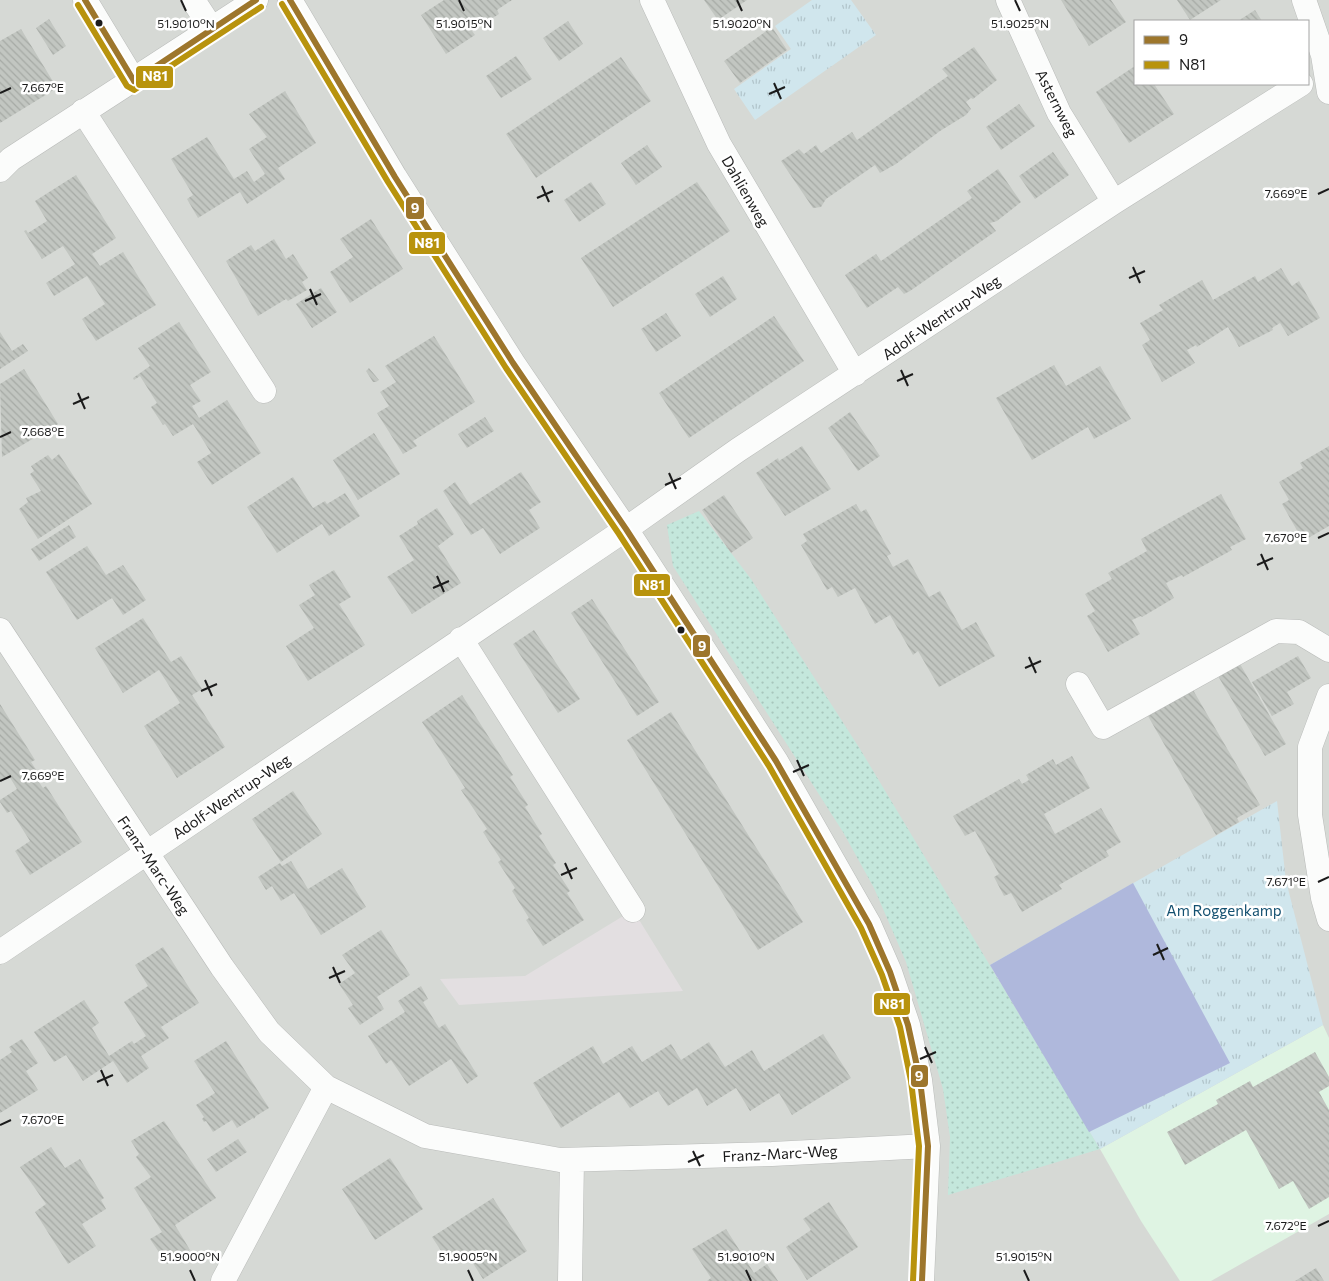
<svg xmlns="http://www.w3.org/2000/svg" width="1329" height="1281" font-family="Commissioner,sans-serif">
<defs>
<pattern id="grass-dots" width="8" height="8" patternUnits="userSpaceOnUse" patternTransform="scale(1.25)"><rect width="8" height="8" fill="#c4e7dc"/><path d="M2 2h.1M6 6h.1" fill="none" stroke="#a8c6bc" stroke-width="1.8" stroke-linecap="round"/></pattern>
<pattern id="park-tufts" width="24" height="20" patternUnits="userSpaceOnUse" patternTransform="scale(1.25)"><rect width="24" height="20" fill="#d0e6ed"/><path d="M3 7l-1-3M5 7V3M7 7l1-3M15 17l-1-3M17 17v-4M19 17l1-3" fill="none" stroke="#b2c5cb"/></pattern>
<pattern id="building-back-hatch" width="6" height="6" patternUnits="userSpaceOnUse" patternTransform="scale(1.25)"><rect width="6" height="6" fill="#c2c6c1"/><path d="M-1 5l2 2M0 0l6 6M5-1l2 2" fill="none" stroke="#a6aaa5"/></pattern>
</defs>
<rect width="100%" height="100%" fill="#e4eae4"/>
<!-- residential -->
<path fill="#d6d9d5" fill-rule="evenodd" d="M0,0H1329V1281H0ZM1135,21H1308V84H1135Z"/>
<!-- education -->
<path fill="#dff4e3" d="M1323,1025L1329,1038V1214L1211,1281H1180L1141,1221L1100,1149Z"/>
<!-- grass -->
<path fill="url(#grass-dots)" d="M699,511L751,579L860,749L1100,1149L948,1195L950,1137L943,1089L906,962L874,888L843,832L673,566L667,525Z"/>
<!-- park -->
<path fill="url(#park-tufts)" d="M812,0H851L876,35L755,120L734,89L791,49L775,26Z
M1277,801L1286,881L1323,1025L1100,1149L990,965Z"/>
<!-- pitch -->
<path fill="#afb8dc" d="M1133,883L1230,1063L1089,1132L990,965Z"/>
<!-- plaza -->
<path fill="#e3dfe1" d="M633,910L683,991L459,1005L440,979L525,976Z"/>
<!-- building -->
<path fill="url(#building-back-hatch)" d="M444,0H512L497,10L499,14L472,31L475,35L446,54L421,15Z
M704,0H747L718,20Z
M1061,0H1111L1126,22L1089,46Z
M1177,0H1221L1190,20Z
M1255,10L1262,21H1238Z
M49,19L66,46L53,55L36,28Z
M568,21L583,44L559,61L543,38Z
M772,27L787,50L740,83L724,61Z
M21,29L57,88L0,123V41Z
M974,47L997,80L973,99L971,98L966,102L971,109L966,115L940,131L896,164L880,173L875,165L826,199L821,207L813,208L781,161L799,149L804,154L816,145L821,153L852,132L857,140L948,76L942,69Z
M516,56L532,79L501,98L486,76Z
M621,57L651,101L536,178L506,134Z
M1135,66V84H1154L1174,114L1129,143L1096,92Z
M285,91L316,143L278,168L285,179L247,204L240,192L198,218L187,199L193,195L171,159L207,137L234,179L247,171L254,182L265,174L249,149L267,137L249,114Z
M1019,104L1035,126L1001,150L986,127Z
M647,145L662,167L636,185L621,163Z
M1053,152L1069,175L1035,199L1019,176Z
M998,169L1021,202L997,221L990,223L996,231L910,291L904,294L898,287L867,308L845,275L876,254L881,261L972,198L967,191Z
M76,175L116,238L92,254L100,266L123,252L156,305L96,341L82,319L105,304L87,276L54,296L46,283L75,264L63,246L42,259L24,231L26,230L28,233L47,221L35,201Z
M591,182L606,204L579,222L564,200Z
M697,182L730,231L613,307L581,258Z
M371,219L403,269L350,303L330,272L353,257L340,239Z
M274,239L286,259L293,254L308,278L302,282L307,290L288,301L286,299L258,316L226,261L251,245L255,251Z
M1281,268L1292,286L1299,281L1320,318L1288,336L1280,323L1272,328L1273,330L1239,347L1228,327L1197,347L1196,345L1187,350L1195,363L1162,382L1142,345L1150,340L1140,323L1163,310L1159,305L1202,280L1213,300L1255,276L1258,282Z
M723,276L737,299L710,317L695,294Z
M321,288L337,312L312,328L296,304Z
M666,313L681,336L656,352L641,329Z
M774,316L804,361L689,438L659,393Z
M179,322L211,372L190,385L201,401L192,406L199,418L227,400L261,453L212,485L197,462L211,453L193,424L173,436L165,424L163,425L151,407L157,403L140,376L134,380L133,378L150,366L138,348Z
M0,332L12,351L23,344L28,351L0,369Z
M434,336L475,402L413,441L417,446L403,454L377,413L389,406L380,392L396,382L385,366Z
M1054,365L1066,386L1100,366L1131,419L1094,439L1088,427L1032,460L996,398Z
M369,368L379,380L376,382H373L366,371Z
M24,369L58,424L2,457L0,384Z
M850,412L880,456L858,471L828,428Z
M485,417L494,431L467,448L458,434Z
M374,433L400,474L358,500L333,460Z
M802,446L831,489L785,516L756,473L778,458L779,461Z
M1329,446V526L1303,541L1282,504L1289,500L1279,482L1303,468L1300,463Z
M59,454L92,504L38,539L19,509L28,502L26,498L41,491L30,474L34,471L31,466L48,455L52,460Z
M521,472L541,502L529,510L540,528L500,554L483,528L471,535L443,491L455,482L470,505Z
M293,477L313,508L325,501L327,504L345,493L360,516L329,536L322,524L277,553L247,507Z
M1221,494L1246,539L1230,547L1232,550L1183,577L1182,575L1166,583L1174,598L1142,617L1141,616L1132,620L1140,634L1108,652L1087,616L1095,611L1085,594L1112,579L1108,573L1147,551L1141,539Z
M724,495L753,538L731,553L702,510Z
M856,504L861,512L866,509L891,554L887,556L893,567L908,559L929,597L940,591L962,630L976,622L995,656L939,687L918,651L913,655L890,615L875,624L855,588L838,597L832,587L827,590L801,545L807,541L803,534Z
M437,508L454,534L438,546L461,583L412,614L387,577L414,560L399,536L418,524L417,521Z
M69,525L76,537L39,561L31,549Z
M87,546L106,575L123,565L146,600L123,615L112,598L77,620L46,572Z
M334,570L351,597L339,604L365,645L308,681L286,646L314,628L299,605L315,595L309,585Z
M592,599L659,702L637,716L571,613Z
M143,618L171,662L181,656L202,689L192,695L225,747L177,778L144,726L180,703L159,670L123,693L95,648Z
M534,630L580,699L558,713L513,644Z
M1298,656L1311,678L1287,692L1294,704L1272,716L1252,682Z
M1240,664L1286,744L1265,756L1218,676Z
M1193,690L1260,805L1237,818L1239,822L1216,835L1148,716Z
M462,695L513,775L510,777L528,805L525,807L542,834L539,836L556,863L553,865L570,891L567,893L584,920L543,946L526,920L529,918L512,891L515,888L498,862L501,860L483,832L487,829L461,790L465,788L422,722Z
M0,704L35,760L31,762L39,774L35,777L43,788L46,786L82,842L30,875L15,851L30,841L11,811L7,813L0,802V800L17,789L9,776L0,782Z
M671,712L803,922L758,950L627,740Z
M1072,756L1090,788L1044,814L1055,834L1101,808L1121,842L1106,851L1109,856L1059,885L1062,889L1022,912L1011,893L1004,896L994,877L999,874L975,831L965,836L953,816L1019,779L1022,784L1029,780L1026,775L1053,759L1056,765Z
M293,791L322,834L281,862L252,819Z
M291,861L308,889L342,868L366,907L321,935L294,893L281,901L272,886L266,890L258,877L280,863L282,866Z
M381,930L410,975L377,997L384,1009L360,1025L348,1008L353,1005L339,984L355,973L342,955Z
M163,947L199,1003L161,1027L169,1038L141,1056L149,1068L127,1083L113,1061L83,1081L66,1055L54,1062L34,1032L84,1000L99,1023L92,1028L109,1056L132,1041L134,1044L146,1036L124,1002L148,986L135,965Z
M421,986L428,999L423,1002L439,1028L445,1024L478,1076L467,1084L451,1059L409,1086L391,1060L386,1064L368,1036L405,1012L398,1001Z
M823,1034L851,1078L792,1115L779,1093L750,1111L736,1088L707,1106L697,1088L668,1106L658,1091L630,1108L619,1092L561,1128L533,1083L593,1046L603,1064L632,1046L642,1062L671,1044L681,1060L709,1042L725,1067L752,1050L764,1071Z
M22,1039L38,1063L26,1071L38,1090L0,1113V1060L12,1052L9,1047Z
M226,1041L269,1108L256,1116L254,1119L253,1118L237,1128L232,1120L213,1132L206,1121L204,1122L202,1119L204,1117L196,1105L215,1093L194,1061Z
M1315,1052L1329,1077V1086L1319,1092L1329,1110V1197L1309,1209L1293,1181L1279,1189L1246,1130L1185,1165L1167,1132L1218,1104L1216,1100L1250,1081L1253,1087Z
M164,1121L216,1198L175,1225L190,1250L167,1264L150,1239L162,1232L134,1188L151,1177L136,1157L139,1154L131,1141Z
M238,1139L247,1152L216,1172L207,1159Z
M51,1147L65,1168L80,1159L104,1198L101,1200L106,1209L82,1224L96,1246L68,1264L35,1212L46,1204L20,1167Z
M390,1158L423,1209L375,1240L342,1189Z
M493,1198L527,1251L483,1279L466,1252L449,1263L432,1237Z
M829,1202L858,1247L807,1280L786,1247L811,1230L803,1219Z
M726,1229L754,1273L767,1264L778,1281H707L711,1278L692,1249Z
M1316,1268L1324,1281H1295Z"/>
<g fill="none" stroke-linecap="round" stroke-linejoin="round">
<defs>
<path id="street" d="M85,0L134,81
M193,0L212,29
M290,0L395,177L513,363L626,529L776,761L869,924L890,972L908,1025L920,1080L928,1146L922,1281
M652,0L719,144L855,374
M1008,0L1059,113L1114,202
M1304,0L1323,55L1329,92
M83,111L264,391
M0,170L11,159L256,0
M0,630L222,967L269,1032L326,1087L425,1136L560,1160L772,1154L928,1146
M461,639L633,910
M1078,684L1103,727L1276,631L1299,632L1329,650
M1329,696L1310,747V815L1323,898L1329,919
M0,952L626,529L738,450L1114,202L1301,84
M223,1281L326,1087
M570,1281L572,1160"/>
</defs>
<!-- street casing -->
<use href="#street" stroke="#b9bbb9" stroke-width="25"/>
<!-- street -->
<use href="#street" stroke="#fbfcfb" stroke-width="24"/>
<defs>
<path id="bus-1" d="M85,0L134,81
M290,0L395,177L513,363L626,529L776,761L869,924L890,972L908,1025L920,1080L928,1146L922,1281
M134,81L256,0"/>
<path id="bus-2" d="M282,4L388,182L506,368L619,534L769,766L861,928L882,975L900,1027L911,1081L919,1146L913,1281
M78,5L127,86L134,90L261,7"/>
</defs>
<!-- bus-1 casing -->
<use href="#bus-1" stroke="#fff" stroke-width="10"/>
<!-- bus-2 casing -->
<use href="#bus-2" stroke="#fff" stroke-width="10"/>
<!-- bus-1 -->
<use href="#bus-1" stroke="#9d762c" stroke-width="6"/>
<!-- bus-2 -->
<use href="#bus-2" stroke="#b8930d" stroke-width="6"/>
</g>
<!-- ticks -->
<path fill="none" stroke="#1b1b1b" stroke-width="2" d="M181,0L186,11M459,0L464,11M737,0L742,11M1015,0L1020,11M774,83L781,99M0,93L11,88M769,94L785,87M542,186L549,202M1318,194L1329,189M537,198L553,191M1133,267L1140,283M1129,278L1145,271M310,289L317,305M305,301L321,294M901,370L908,386M897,381L913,374M78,393L85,409M73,404L89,397M0,437L11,432M669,473L676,489M665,485L681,478M1318,538L1329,533M1261,554L1268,570M1257,565L1273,558M437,576L444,592M433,588L449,581M1029,657L1036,673M1025,668L1041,661M205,680L212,696M201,691L217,684M797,760L804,776M793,772L809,765M0,781L11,776M565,863L572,879M561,875L577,868M1318,882L1329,877M1157,944L1164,960M1153,955L1168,948M333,967L340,983M329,978L345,971M925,1047L932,1063M920,1059L936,1052M101,1070L108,1086M97,1082L113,1075M0,1125L11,1120M693,1151L700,1166M688,1162L704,1155M1318,1226L1329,1221M190,1270L195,1281M468,1270L473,1281M746,1270L751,1281M1024,1270L1029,1281"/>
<!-- markers -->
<g fill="#1b1b1b" stroke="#fff" stroke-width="2">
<circle cx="99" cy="23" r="4.5"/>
<circle cx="681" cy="630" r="4.5"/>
</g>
<g text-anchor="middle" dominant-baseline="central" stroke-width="5" stroke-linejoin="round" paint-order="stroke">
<!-- street labels -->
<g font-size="15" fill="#1b1b1b" stroke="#fff">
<text transform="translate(1057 103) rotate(63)">Asternweg</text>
<text transform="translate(746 191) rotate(60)">Dahlienweg</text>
<text transform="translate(941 317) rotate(-34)">Adolf-Wentrup-Weg</text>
<text transform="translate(231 796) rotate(-34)">Adolf-Wentrup-Weg</text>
<text transform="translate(154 865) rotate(56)">Franz-Marc-Weg</text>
<text transform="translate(780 1153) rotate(-3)">Franz-Marc-Weg</text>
</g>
<!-- park labels -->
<g font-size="15" fill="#135070" stroke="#fff">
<text x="1224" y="910">Am Roggenkamp</text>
</g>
</g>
<g font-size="12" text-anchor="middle" fill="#1b1b1b" stroke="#fff" stroke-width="5" stroke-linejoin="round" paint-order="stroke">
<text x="186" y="28">51.9010°N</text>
<text x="464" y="28">51.9015°N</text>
<text x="742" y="28">51.9020°N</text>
<text x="1020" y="28">51.9025°N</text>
<text x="43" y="92">7.667°E</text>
<text x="1286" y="198">7.669°E</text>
<text x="43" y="436">7.668°E</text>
<text x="1286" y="542">7.670°E</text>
<text x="43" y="780">7.669°E</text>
<text x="1286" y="886">7.671°E</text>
<text x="43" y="1124">7.670°E</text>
<text x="1286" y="1230">7.672°E</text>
<text x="190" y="1261">51.9000°N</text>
<text x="468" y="1261">51.9005°N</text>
<text x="746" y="1261">51.9010°N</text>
<text x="1024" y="1261">51.9015°N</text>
</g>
<g stroke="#fff" stroke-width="2">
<rect x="135" y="65" width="39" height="24" rx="5" fill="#b8930d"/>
<rect x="405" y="196" width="20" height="24" rx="5" fill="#9d762c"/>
<rect x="408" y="231" width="38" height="24" rx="5" fill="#b8930d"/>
<rect x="633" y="573" width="38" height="24" rx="5" fill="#b8930d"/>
<rect x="692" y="634" width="19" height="24" rx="5" fill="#9d762c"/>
<rect x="873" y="992" width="38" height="24" rx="5" fill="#b8930d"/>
<rect x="910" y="1064" width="19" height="24" rx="5" fill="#9d762c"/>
</g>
<g font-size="14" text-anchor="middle" font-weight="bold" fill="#fff">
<text x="155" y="81">N81</text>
<text x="415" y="213">9</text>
<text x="427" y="248">N81</text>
<text x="652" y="590">N81</text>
<text x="702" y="651">9</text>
<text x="892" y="1009">N81</text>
<text x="919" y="1081">9</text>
</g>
<!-- legend -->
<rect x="1134" y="20" width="175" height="65" fill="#ffffff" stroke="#a4a4a4"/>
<rect x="1144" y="36" width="25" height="8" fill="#9d762c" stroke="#a4a4a4"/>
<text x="1179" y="45" font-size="15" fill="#1b1b1b">9</text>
<rect x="1144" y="61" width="25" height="8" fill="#b8930d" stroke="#a4a4a4"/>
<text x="1179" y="70" font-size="15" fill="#1b1b1b">N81</text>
</svg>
